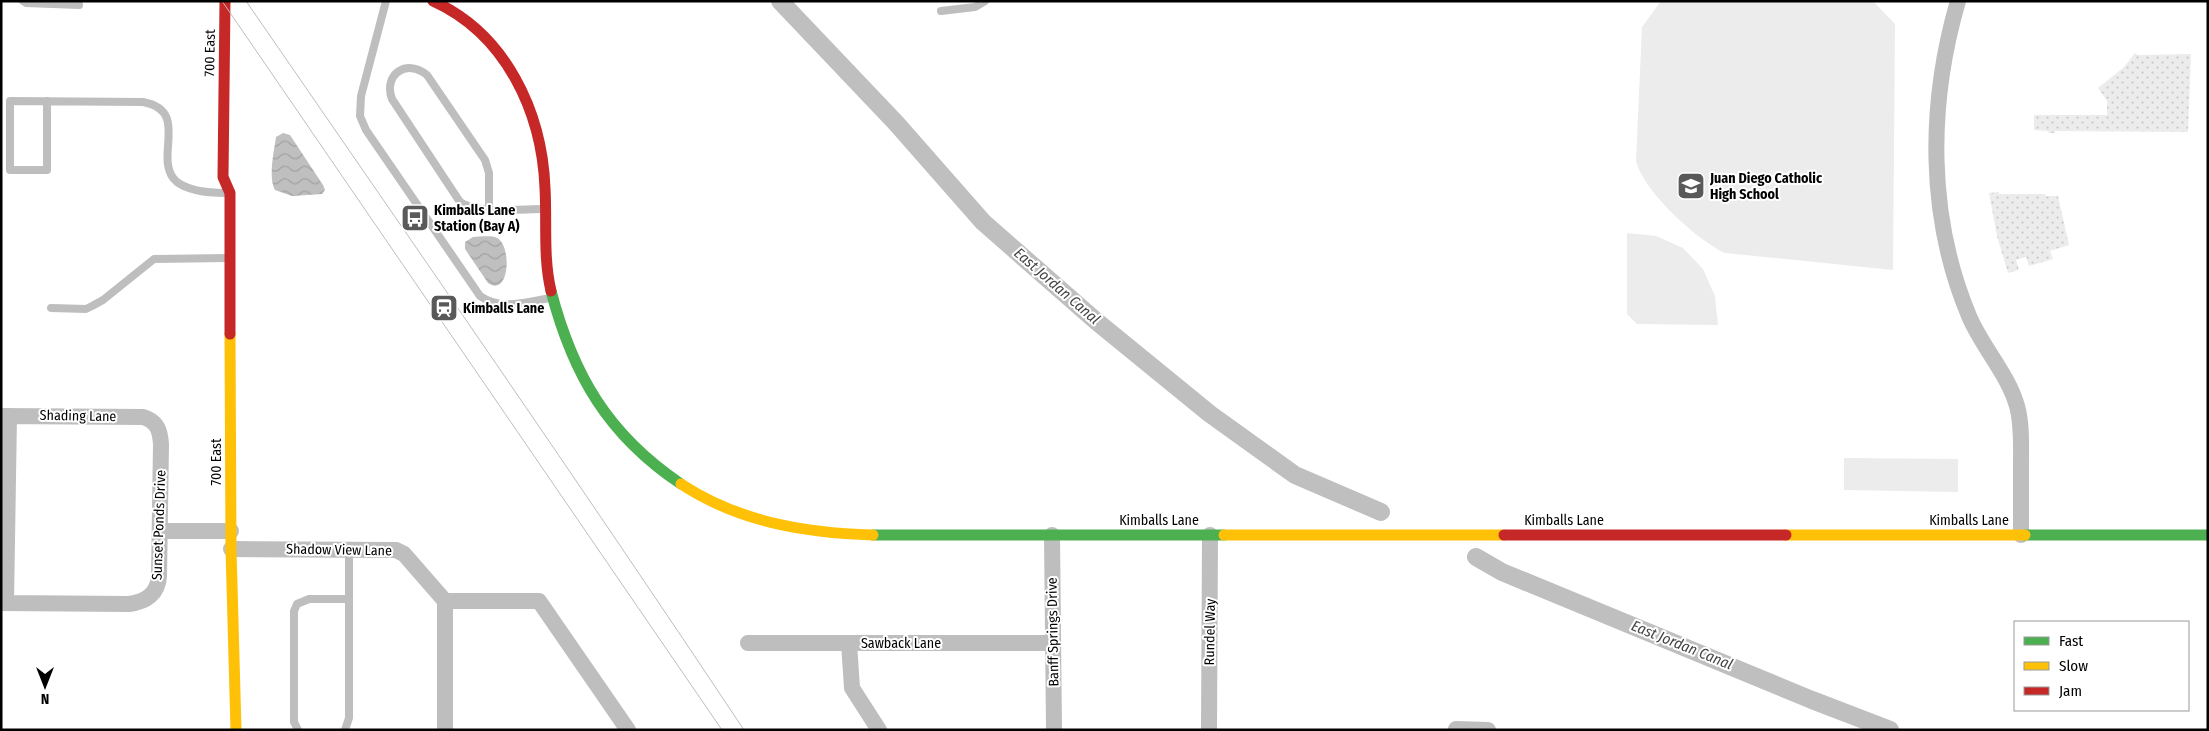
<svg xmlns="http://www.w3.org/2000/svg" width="2209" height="731" font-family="'Fira Sans Condensed',sans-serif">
<defs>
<pattern id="park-dots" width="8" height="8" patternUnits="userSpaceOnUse" patternTransform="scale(1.25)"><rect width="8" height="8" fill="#ececec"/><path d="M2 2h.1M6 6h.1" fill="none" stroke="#c9c9c9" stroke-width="1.8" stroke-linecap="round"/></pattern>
<pattern id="water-waves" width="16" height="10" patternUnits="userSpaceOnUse" patternTransform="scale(1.25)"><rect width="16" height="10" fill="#bfbfbf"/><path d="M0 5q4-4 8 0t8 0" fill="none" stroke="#a2a2a2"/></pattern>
</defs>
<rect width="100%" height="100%" fill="#fff"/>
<!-- park -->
<path fill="url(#park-dots)" d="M2135,53L2138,55L2191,54L2188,132L2055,131V133H2049L2048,131L2034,130V115H2107V101L2098,88L2124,67Z
M1999,192V194H2045L2046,196H2058L2069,245L2050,251L2053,259L2029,266L2026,257L2016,260L2019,270L2008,273L1997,236L1989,193Z"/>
<!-- garden -->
<path fill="#ececec" d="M1661,1H1873L1895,24L1893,270L1725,253C1697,240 1644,192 1636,161L1642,27Z
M1627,233L1656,236L1683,248L1703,269L1715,296L1718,325L1637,324L1627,314Z
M1844,458L1958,459V492L1844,490Z"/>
<!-- water -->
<path fill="url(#water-waves)" d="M283,133L290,135L323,185L325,190L322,194L292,196L275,190C268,178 274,151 276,137Z
M473,237C480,237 491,235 497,238C512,245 510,298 488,283L465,249V242Z"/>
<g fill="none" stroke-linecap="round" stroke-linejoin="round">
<!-- canal -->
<path stroke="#bfbfbf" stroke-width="18" d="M780,1L896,123L983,222L1096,321L1210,414L1295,475L1381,512
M1476,557L1502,572L1812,700L1890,730"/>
<!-- lane -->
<path stroke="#bebebe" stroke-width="8" d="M23,1L26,3L79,5
M386,1L361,96L360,116L366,130L480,296C501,311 527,302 550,298
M941,11L975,7L985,1
M47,101V170H10V101L143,102C192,111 151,160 177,182C189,191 211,193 226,193
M489,208V173L485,160L427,75C406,58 383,75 392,99L460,202C476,214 521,209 543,209
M51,308L86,309L92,306L103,300L154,259L228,258
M298,730L294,722V611L297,604L309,599H349
M345,730L349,718V549"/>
<!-- street -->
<path stroke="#bebebe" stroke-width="16" d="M1958,1C1928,104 1927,216 1969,316C1982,347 2008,374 2017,406C2022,424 2021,444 2021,463C2021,487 2021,511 2021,535
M1,416L143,417C157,421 160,430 161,444L159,576C158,594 146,602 129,604L1,603
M160,531H231
M1052,535L1054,730
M231,549L396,550L404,554L445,601
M445,601H539L628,730
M6,603L9,416
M748,643H1053
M849,643L852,688L879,730
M1456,729L1488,730
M445,730V601
M1209,730L1210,535"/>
<!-- fast -->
<path stroke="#4caf50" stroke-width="11" d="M551,291C573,375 608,435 681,484
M873,535H1224
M2025,535H2208"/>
<!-- slow -->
<path stroke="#ffc107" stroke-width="11" d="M230,334L231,549L236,730
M681,484C739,522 805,533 873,535
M1224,535H1504
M1786,535H2025"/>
<!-- jam -->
<path stroke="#c62828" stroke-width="11" d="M225,1L223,177L230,193V334
M433,1C506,34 542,112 545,188C547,222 543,257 551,291
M1504,535H1786"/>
<!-- tram -->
<path stroke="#bebebe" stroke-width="1" d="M222,1L722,730
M246,1C413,243 581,485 744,730"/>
</g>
<!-- icons -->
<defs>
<symbol id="school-square" viewBox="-11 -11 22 22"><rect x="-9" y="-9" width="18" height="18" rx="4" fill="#595959" stroke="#fff"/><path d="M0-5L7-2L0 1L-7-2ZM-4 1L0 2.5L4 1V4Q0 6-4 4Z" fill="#fff"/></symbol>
<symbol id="bus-square" viewBox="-11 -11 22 22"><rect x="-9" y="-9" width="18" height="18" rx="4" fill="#595959" stroke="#fff"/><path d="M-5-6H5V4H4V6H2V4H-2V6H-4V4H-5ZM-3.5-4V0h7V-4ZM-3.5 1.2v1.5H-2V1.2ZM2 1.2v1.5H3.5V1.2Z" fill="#fff"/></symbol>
<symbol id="station-square" viewBox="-11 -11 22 22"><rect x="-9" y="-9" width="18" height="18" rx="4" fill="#595959" stroke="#fff"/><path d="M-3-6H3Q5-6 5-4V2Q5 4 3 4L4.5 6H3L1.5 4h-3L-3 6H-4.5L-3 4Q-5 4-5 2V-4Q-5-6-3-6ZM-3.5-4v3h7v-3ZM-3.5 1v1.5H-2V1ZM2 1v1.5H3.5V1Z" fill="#fff"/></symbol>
</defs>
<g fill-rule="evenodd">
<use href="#school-square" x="1675" y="170" width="32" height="32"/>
<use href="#bus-square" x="399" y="202" width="32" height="32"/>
<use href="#station-square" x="428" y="292" width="32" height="32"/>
</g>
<g text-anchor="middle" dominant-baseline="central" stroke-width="4" stroke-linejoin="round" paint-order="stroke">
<!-- street labels -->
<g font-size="14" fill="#000" stroke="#fff">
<text transform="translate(210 53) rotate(-89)">700 East</text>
<text transform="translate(78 416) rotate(1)">Shading Lane</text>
<text transform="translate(216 462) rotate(-90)">700 East</text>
<text x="1159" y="520">Kimballs Lane</text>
<text x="1564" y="520">Kimballs Lane</text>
<text x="1969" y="520">Kimballs Lane</text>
<text transform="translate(159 525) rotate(-88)">Sunset Ponds Drive</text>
<text transform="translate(339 550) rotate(1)">Shadow View Lane</text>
<text transform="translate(1053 632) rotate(-91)">Banff Springs Drive</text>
<text transform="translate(1210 632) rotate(-89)">Rundel Way</text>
<text x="901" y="643">Sawback Lane</text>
</g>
<!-- poi labels -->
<g font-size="14" font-weight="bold" fill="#000" stroke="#fff" text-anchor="start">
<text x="1710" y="178">Juan Diego Catholic<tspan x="1710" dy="16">High School</tspan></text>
<text x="434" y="210">Kimballs Lane<tspan x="434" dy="16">Station (Bay A)</tspan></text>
<text x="463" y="308">Kimballs Lane</text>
</g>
<!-- water labels -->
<g font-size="15" font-style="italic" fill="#444" stroke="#fff">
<text transform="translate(1057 286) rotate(41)">East Jordan Canal</text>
<text transform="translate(1682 645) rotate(22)">East Jordan Canal</text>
</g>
</g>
<!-- border -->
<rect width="2209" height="731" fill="none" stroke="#000000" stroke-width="5"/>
<!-- legend -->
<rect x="2014" y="621" width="175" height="90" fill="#ffffff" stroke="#999999"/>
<rect x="2024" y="637" width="25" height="8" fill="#4caf50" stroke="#999999"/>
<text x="2059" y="646" font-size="15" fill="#000000">Fast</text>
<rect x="2024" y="662" width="25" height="8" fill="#ffc107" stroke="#999999"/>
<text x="2059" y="671" font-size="15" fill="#000000">Slow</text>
<rect x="2024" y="687" width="25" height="8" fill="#c62828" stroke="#999999"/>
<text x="2059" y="696" font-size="15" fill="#000000">Jam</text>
<!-- north arrow -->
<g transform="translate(45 686) rotate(180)" stroke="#ffffff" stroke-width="4" paint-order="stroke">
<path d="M0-4L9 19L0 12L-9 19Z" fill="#000000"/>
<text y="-8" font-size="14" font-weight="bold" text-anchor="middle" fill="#000000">N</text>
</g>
</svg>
